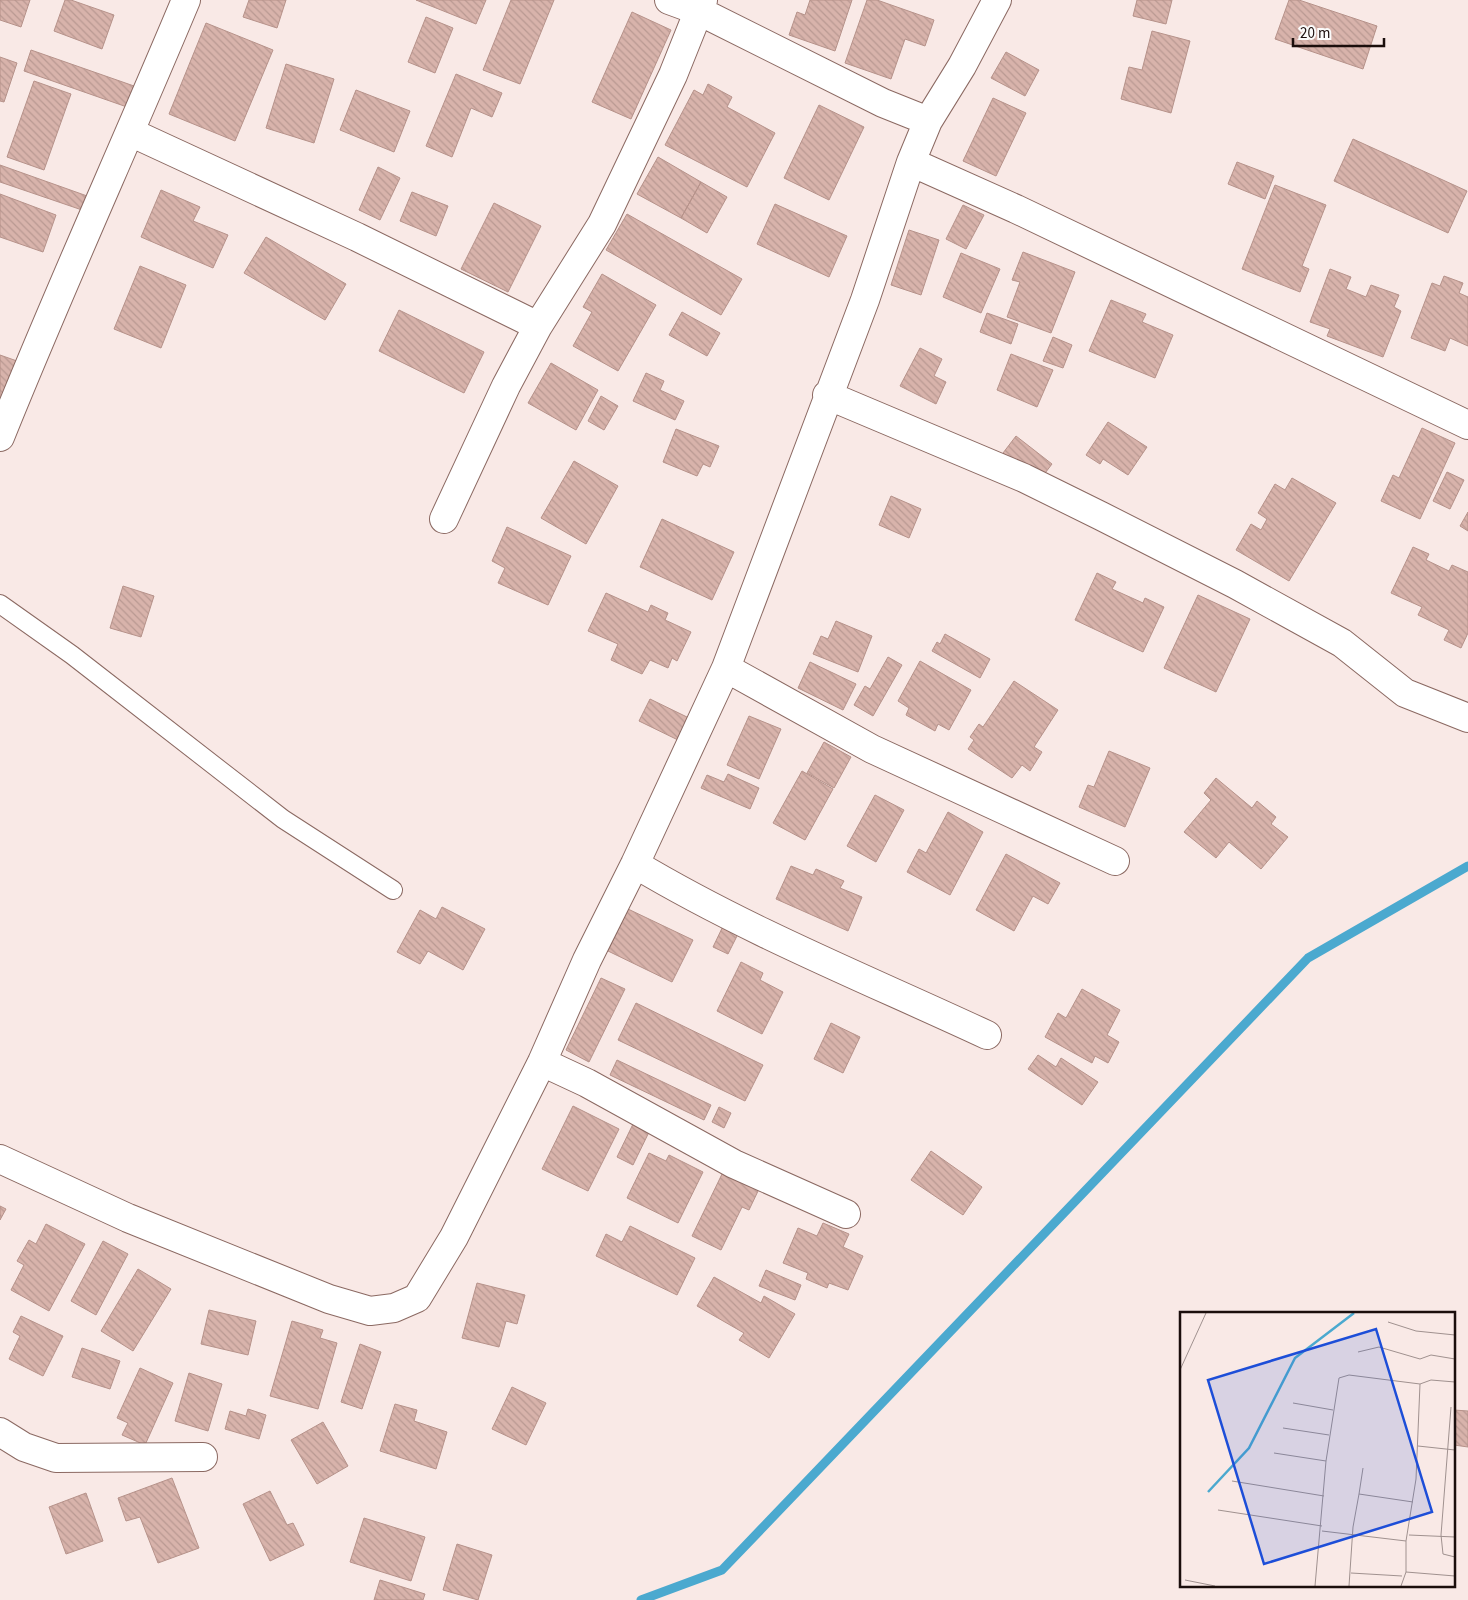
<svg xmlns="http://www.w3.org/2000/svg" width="1468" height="1600" font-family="'Source Sans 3',sans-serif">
<defs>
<pattern id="building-back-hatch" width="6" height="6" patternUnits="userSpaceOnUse" patternTransform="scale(1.25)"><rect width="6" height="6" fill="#d8b3ab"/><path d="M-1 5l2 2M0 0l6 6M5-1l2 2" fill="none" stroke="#b99992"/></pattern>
</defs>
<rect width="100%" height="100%" fill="#f9e9e6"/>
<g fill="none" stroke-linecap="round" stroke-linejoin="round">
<!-- stream -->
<path stroke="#4ba9cf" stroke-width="9" d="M641,1600L722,1570L1308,958L1468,866"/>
</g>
<!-- building -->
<path fill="url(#building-back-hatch)" stroke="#b6928a" d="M0,0H30L21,27L0,20Z
M65,0H71L114,15L102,49L54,31Z
M249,0H286L277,28L243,17Z
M416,0H486L476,24Z
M511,0H554L520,84L483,70Z
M810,0H852L835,51L789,35L797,12L805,15Z
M867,0H877L934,20L925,46L905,39L891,79L845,63Z
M1137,0H1172L1166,24L1133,16Z
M1289,0H1299L1377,26L1363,69L1275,39Z
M632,12L671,30L631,119L592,102Z
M426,17L453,28L435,73L408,62Z
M206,23L273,50L235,141L169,114Z
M1152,31L1190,41L1171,113L1121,99L1129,67L1142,70Z
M31,50L134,86L127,107L24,71Z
M1006,52L1039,70L1025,96L991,78Z
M0,57L17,63L4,102L0,101Z
M286,64L334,79L314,143L266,128Z
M456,74L502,93L492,117L471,108L452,157L426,146Z
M34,81L71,94L44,170L7,157Z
M708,84L732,97L727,107L775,133L747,187L665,145L694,90L703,95Z
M356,90L410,111L394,152L340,130Z
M993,98L1026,113L996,176L963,161Z
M819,105L864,127L829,200L784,178Z
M1353,139L1467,191L1448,233L1334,181Z
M658,157L701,182L681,218L637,194Z
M1237,162L1274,176L1265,199L1228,184Z
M0,165L90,197L85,211L0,182Z
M378,167L400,178L380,220L359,210Z
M701,182L727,197L707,233L681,218Z
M1275,185L1326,205L1302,266L1309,269L1300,292L1242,269Z
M161,190L200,207L193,221L228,235L213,268L141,237Z
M412,192L448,206L436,236L400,221Z
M0,194L56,215L43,252L0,237Z
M494,203L541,226L508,292L461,269Z
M775,204L847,236L829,277L757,244Z
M963,205L984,215L966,249L946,239Z
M627,214L742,279L721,315L606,250Z
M909,230L939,240L921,295L891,285Z
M266,237L346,284L325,320L244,273Z
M1023,252L1075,272L1051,333L1007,317L1020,282L1012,280Z
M961,253L1000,269L981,313L943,297Z
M140,266L186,285L161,348L114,329Z
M1330,269L1351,277L1346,289L1366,297L1371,285L1399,295L1394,307L1401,311L1383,357L1327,336L1330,329L1310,322Z
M602,274L656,305L618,371L573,346L592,312L583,307Z
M1444,276L1463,283L1459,293L1468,297V346L1450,338L1445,351L1411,338L1432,283L1440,286Z
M1111,300L1146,314L1142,322L1173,335L1155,378L1089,351Z
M399,310L484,352L464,393L379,351Z
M682,312L720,333L707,356L669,335Z
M987,313L1018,324L1011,344L980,332Z
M1053,337L1072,345L1063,368L1043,361Z
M920,348L942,359L934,376L946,382L936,404L900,386Z
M1011,354L1053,370L1037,407L997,390Z
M0,355L17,361L3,399L0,398Z
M551,363L598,390L576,430L528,403Z
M646,373L664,381L660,390L684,401L675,420L633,401Z
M601,396L618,406L604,430L588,421Z
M1108,422L1147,447L1128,475L1103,459L1100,464L1086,455Z
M1422,428L1455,443L1420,519L1381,501L1393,475L1399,478Z
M676,429L719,446L710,467L703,464L697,476L663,462Z
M1016,436L1052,464L1039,481L1003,453Z
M574,461L618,486L586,544L541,518Z
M1447,472L1464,480L1450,509L1433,501Z
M1292,478L1336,503L1289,581L1236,550L1251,524L1261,530L1267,519L1258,513L1275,484L1285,490Z
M891,496L921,509L909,538L879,525Z
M1468,512V531L1460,526Z
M662,519L734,552L712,600L640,567Z
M507,527L571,556L548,605L498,583L505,568L492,561Z
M1413,547L1429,554L1426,560L1449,571L1452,565L1468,572V633L1461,648L1444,640L1449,630L1418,615L1422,607L1391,593Z
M1097,573L1116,582L1112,589L1143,603L1145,598L1164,607L1143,652L1075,620Z
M123,586L154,596L141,637L110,628Z
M606,593L648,612L651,605L668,613L665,620L691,632L677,661L672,658L668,668L650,660L642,674L611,660L618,644L588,631Z
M1198,595L1250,619L1216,692L1164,668Z
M836,621L872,636L858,672L813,654L821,636L828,639Z
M945,634L990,659L980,678L932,651L937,642L940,644Z
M888,657L902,665L873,716L854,705L865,686L870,689Z
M920,661L971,690L949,730L938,724L935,731L906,715L909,708L898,701Z
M810,662L856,684L843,710L798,688Z
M1014,681L1058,710L1034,747L1042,752L1030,771L1022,765L1012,778L968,749L974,740L970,737L979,724L983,727Z
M650,699L689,718L678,740L639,721Z
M749,716L781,729L759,779L727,765Z
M824,742L851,757L834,788L807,773Z
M1109,751L1150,768L1125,827L1079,807L1088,785L1094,787Z
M802,771L833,789L805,840L773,823Z
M728,774L759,788L750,809L701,788L707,775L724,782Z
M1216,778L1252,808L1257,801L1276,817L1271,824L1288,837L1261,869L1229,842L1216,858L1184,832L1211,800L1204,793Z
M875,795L904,810L876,862L847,846Z
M948,812L983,832L950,895L907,872L919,849L926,853Z
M1006,854L1060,883L1048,904L1033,896L1014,931L976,910Z
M791,866L813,875L816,869L844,881L840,888L862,897L848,931L776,899Z
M442,907L485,929L463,970L428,951L420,964L397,952L420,910L436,919Z
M628,909L693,940L672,982L608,951Z
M725,922L740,930L728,954L713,947Z
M741,962L763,973L760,980L783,992L762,1034L717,1011Z
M601,978L625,989L589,1062L566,1050Z
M1082,989L1120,1010L1107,1035L1119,1042L1108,1063L1095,1056L1092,1063L1045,1037L1058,1013L1066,1018Z
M636,1003L763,1065L745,1101L618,1040Z
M831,1023L860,1037L843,1073L814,1059Z
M1038,1055L1056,1067L1061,1058L1098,1082L1082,1105L1028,1069Z
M617,1060L711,1105L704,1120L610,1075Z
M573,1106L619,1129L588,1191L542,1169Z
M719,1107L731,1113L724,1128L712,1122Z
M634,1122L650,1130L633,1165L617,1157Z
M931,1151L982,1187L963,1215L911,1180Z
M649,1153L666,1161L669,1155L703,1172L678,1223L627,1198Z
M723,1172L759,1189L749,1210L742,1207L721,1250L692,1236Z
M0,1206L6,1209L0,1220Z
M823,1223L849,1234L843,1247L863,1256L848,1290L829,1283L827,1288L806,1279L808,1273L783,1263L798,1228L817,1236Z
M46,1224L85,1244L49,1311L11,1290L24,1265L17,1261L29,1240L36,1244Z
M630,1226L695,1258L677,1295L596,1256L606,1234L622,1242Z
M103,1241L128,1254L96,1315L71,1301Z
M138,1269L171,1289L133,1351L101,1331Z
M766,1270L801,1285L795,1300L759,1286Z
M714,1277L761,1303L764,1296L795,1314L769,1358L739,1340L744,1333L697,1306Z
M477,1283L525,1295L517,1324L506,1321L499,1347L462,1338Z
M209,1310L256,1321L248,1355L201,1344Z
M21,1316L63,1336L43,1376L9,1359L20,1336L13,1332Z
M292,1321L323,1330L320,1338L337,1343L318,1409L270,1396Z
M360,1344L381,1352L362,1409L341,1402Z
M82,1348L120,1361L110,1389L72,1377Z
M140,1368L173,1383L145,1445L122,1435L128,1423L117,1418Z
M189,1373L222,1384L208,1431L175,1421Z
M512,1387L546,1403L526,1445L492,1429Z
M395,1404L417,1410L414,1421L447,1432L436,1469L380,1451Z
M248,1409L266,1415L259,1439L225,1429L230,1411L246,1416Z
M1454,1410L1468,1411V1447L1454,1445Z
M323,1422L348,1466L317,1484L291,1440Z
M172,1478L199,1548L158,1563L140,1517L126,1521L118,1498Z
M270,1491L287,1525L293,1523L304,1545L270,1561L243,1504Z
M86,1493L103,1541L66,1554L49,1507Z
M364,1518L425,1537L411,1581L350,1562Z
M457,1544L492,1555L478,1600L443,1590Z
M380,1580L425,1594L423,1600H374Z"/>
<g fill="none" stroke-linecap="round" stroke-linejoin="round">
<defs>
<path id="lane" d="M0,604L72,655L283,819L393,890"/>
<path id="street" d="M669,0L699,11L883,103L928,121
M130,132L357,237L538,326L602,224L673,75L703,0
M911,162L1016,209L1468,425
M827,395L1024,478L1101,516L1235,584L1342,643L1405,693L1468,718
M0,437C59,290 125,146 186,0
M444,519L506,386L538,326
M726,668L872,749L1115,861
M635,864C747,931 869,980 987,1035
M542,1062L587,1083L734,1164L846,1214
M0,1159L128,1218L329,1299L370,1311L394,1308L417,1298L454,1237L542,1062L587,960L635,864L726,668L865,300L911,162L928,121L962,66L997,0
M0,1432L24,1447L56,1458L203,1457"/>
</defs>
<!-- lane casing -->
<use href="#lane" stroke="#8b6962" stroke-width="20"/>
<!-- street casing -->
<use href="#street" stroke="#8b6962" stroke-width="30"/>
<!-- lane -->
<use href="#lane" stroke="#fff" stroke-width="18"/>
<!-- street -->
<use href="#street" stroke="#fff" stroke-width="28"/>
</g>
<!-- overview -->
<g transform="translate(1180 1312)">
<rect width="275" height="275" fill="#f9e9e6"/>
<path fill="none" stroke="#4ba9cf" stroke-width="2.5" d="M28,180L69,136L115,46L174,1"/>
<path fill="none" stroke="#a0918f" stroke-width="1" d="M208,10L236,19L275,23M178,40L199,35L240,47L251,43L275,47M0,58L26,1M113,91L153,98M271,95L261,223L263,242L275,245M103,116L149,123M238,134L275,138M94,141L146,149M52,169L144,184M179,182L183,156M38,198L142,214M142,219L226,229M229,223L275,225M226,260L275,264M171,261L222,264M5,268L35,274M135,274L146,149L159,66L169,63L240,72M169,274L173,215L179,182L233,190M221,274L226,260V229L236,167L240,72L251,68L275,70"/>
<path fill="#1d4ed8" fill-opacity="0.15" stroke="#1d4ed8" stroke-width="2.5" d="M196,17L252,200L84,252L28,68Z"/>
<rect width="275" height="275" fill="none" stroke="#1b0e0c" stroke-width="2.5"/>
</g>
<!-- scale -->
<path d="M1293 38v8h91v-8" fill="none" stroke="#1b0e0c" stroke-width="2.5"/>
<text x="1300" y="38" font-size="15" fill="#1b0e0c" stroke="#fbfbfb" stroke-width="4" paint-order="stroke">20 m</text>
</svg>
